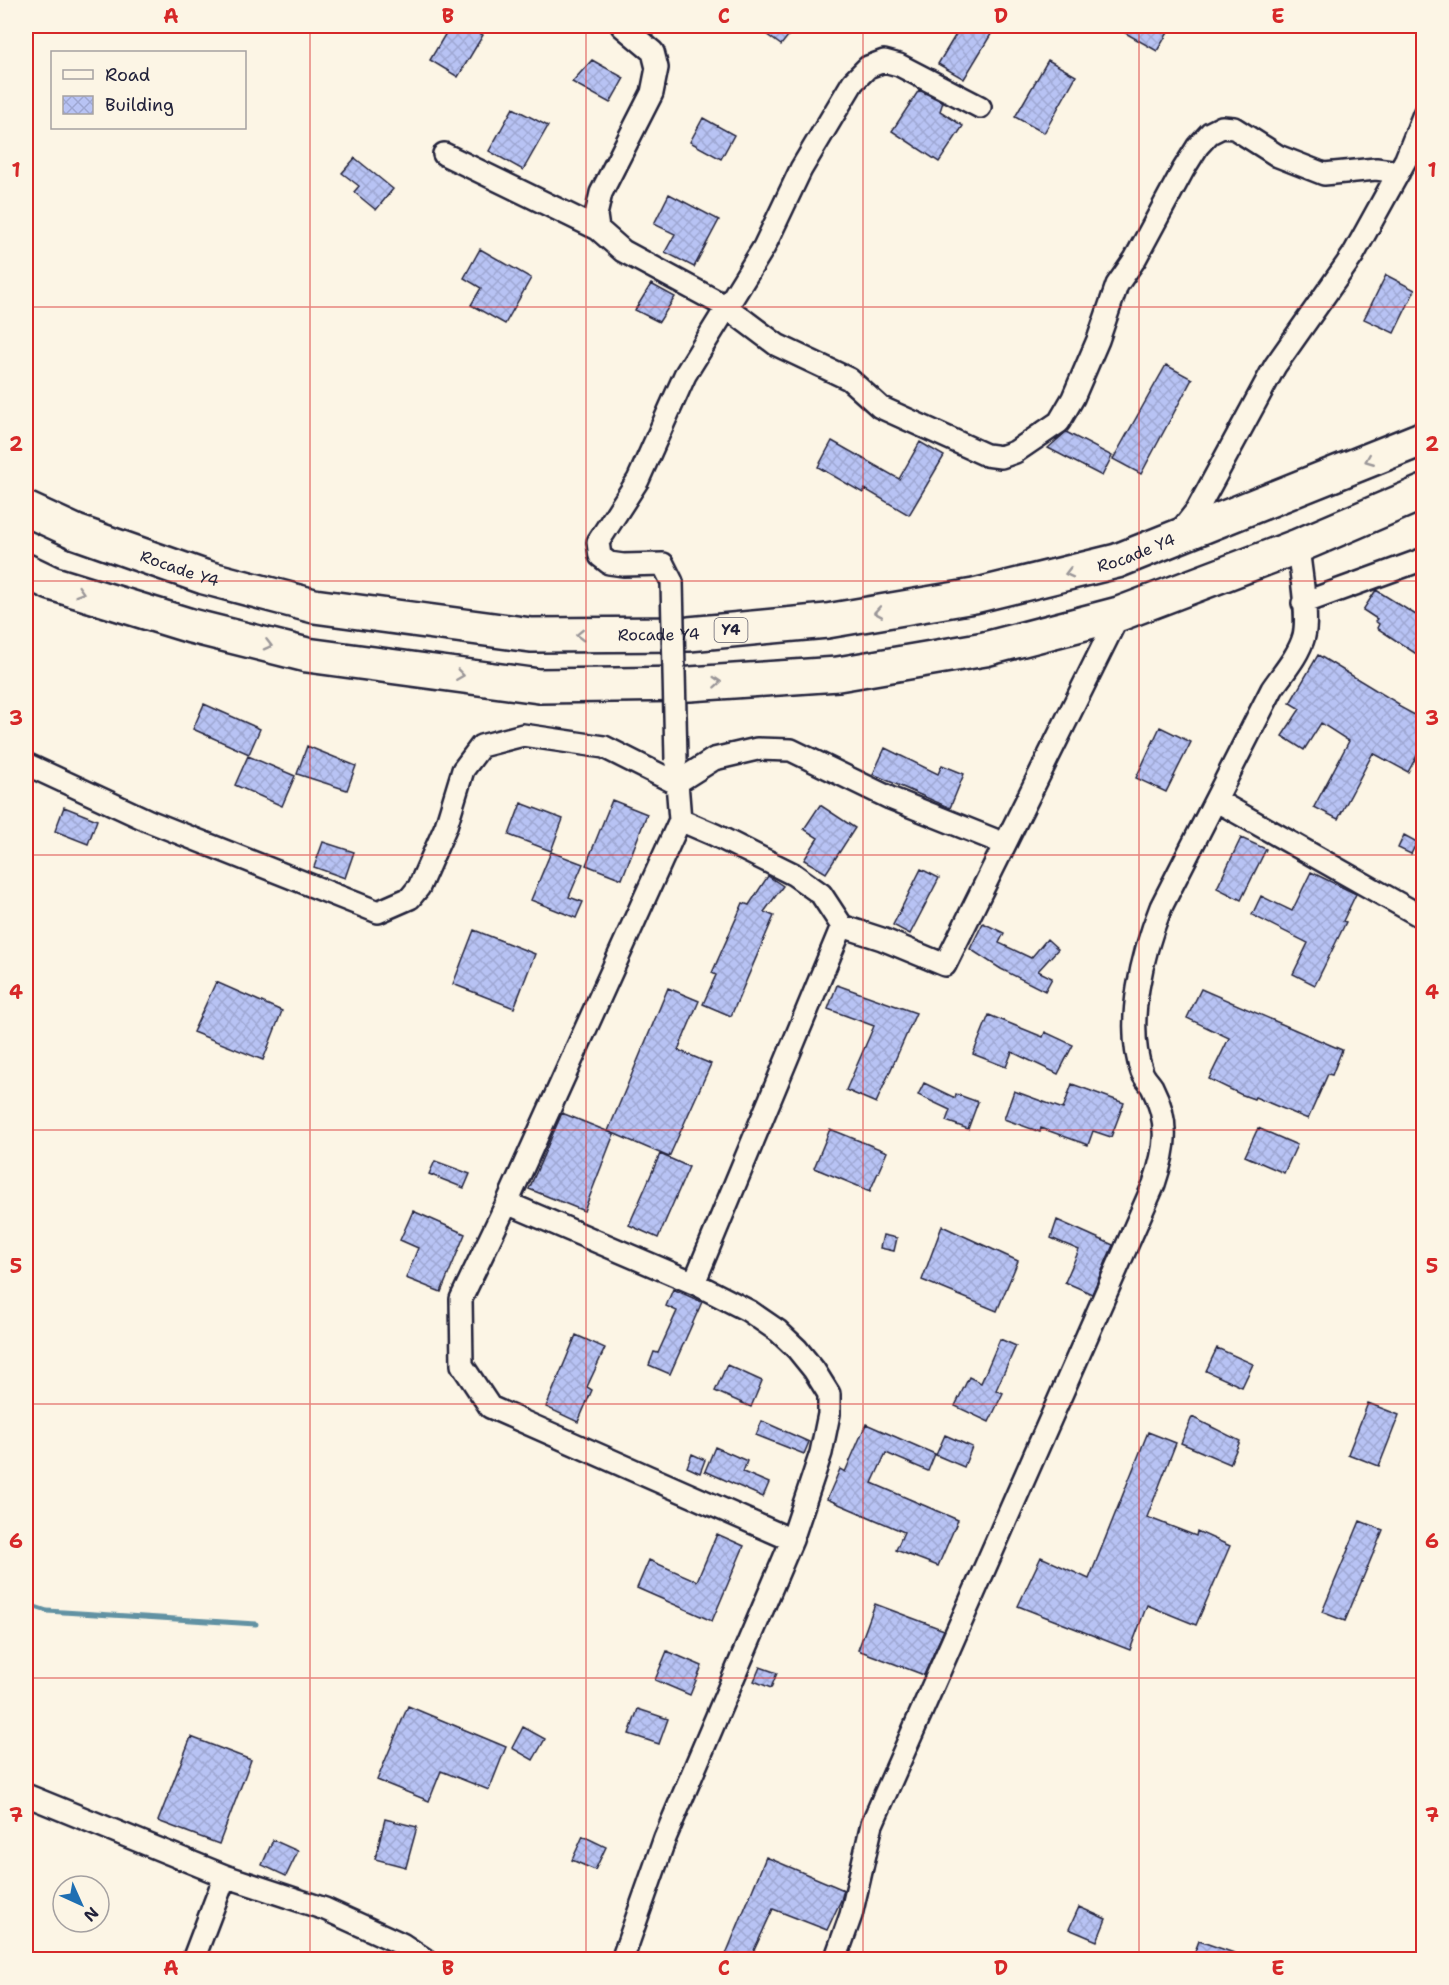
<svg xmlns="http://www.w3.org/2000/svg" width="1449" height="1985" font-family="'Shantell Sans',sans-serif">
<defs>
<pattern id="building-cross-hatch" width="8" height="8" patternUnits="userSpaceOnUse" patternTransform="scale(1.5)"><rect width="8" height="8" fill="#b8c3f4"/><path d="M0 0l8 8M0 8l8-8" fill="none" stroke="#9ea7d2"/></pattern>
</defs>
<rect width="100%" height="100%" fill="#fcf5e5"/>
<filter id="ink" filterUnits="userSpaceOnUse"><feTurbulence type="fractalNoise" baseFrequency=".0167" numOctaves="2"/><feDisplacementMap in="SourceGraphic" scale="12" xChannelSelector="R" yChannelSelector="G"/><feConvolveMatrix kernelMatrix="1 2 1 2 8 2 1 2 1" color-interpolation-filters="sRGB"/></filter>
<g filter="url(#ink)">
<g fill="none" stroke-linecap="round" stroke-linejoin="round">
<!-- stream -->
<path stroke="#6292a3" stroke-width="5" d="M26,1604L47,1611L256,1624"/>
</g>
<!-- building -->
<path fill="url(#building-cross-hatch)" stroke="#22223b" stroke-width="1.5" d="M450,26H466L483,35L458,77L430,60Z
M755,26H796L781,45Z
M961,26H996L964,79L938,64Z
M1113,26H1172L1157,51Z
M592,60L624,78L610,103L572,82Z
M1048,60L1076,76L1044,133L1015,117Z
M919,90L943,102L940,111L963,126L939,162L892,131Z
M513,108L548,126L523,170L489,151Z
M703,118L734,135L721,159L690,142Z
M355,158L393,189L376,210L354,192L359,186L342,173Z
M669,194L719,220L694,267L665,252L675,234L654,224Z
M480,249L531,278L505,324L471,305L481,288L464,278Z
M1386,275L1415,290L1394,333L1364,319Z
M651,284L675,297L659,322L635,310Z
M1166,365L1192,379L1141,474L1113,459Z
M1066,432L1112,456L1102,476L1048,448Z
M832,441L899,479L920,442L944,456L909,515L865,489L863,493L818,467Z
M1376,590L1424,620V659L1377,628L1379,624L1375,621L1377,619L1363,610Z
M1318,655L1399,704L1398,706L1424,720V743L1408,772L1373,753L1338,819L1314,807L1349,741L1321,723L1304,750L1282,736L1300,709L1290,703Z
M204,704L260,729L249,754L193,729Z
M1160,727L1191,742L1166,792L1136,778Z
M307,746L356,766L347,790L297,774Z
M885,748L938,774L942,765L964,774L950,808L873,774Z
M248,756L295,776L282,806L235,785Z
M612,800L647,814L622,879L586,865Z
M521,803L563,819L551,851L509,835Z
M820,805L855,828L826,873L804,860L818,838L804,829Z
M64,807L97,820L88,844L55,831Z
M1404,835L1417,842L1411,854L1398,848Z
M1241,838L1266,849L1241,900L1217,888Z
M323,842L354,852L345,878L314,867Z
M551,852L583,864L569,897L583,902L576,918L531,900Z
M921,869L939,878L910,934L893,925Z
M1311,872L1356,894L1343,921L1346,922L1315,985L1293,974L1308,943L1252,915L1261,896L1292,911Z
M768,876L783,886L764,912L774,916L731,1016L703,1004L716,975L712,973L743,903L749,905Z
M983,923L1004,933L999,943L1031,958L1047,939L1058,949L1038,971L1052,978L1045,991L1001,969L970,949Z
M474,930L535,954L514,1008L453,984Z
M216,982L282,1011L263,1060L193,1032Z
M837,985L916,1013L876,1103L846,1090L874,1026L828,1009Z
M668,988L699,1001L678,1050L711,1064L669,1157L608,1131Z
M1201,989L1342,1050L1332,1075L1328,1074L1308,1119L1255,1097L1254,1099L1240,1094L1209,1079L1229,1038L1187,1018Z
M989,1015L1043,1037L1045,1032L1073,1045L1058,1074L1012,1052L1006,1067L973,1054Z
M924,1083L955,1098L956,1094L978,1102L968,1129L946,1121L950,1110L918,1095Z
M1072,1084L1124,1103L1111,1137L1093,1131L1088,1145L1041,1128L1040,1132L1004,1119L1014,1091L1063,1109Z
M562,1113L614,1134L584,1211L529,1189Z
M1258,1128L1297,1145L1284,1173L1245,1156Z
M830,1129L887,1152L870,1191L814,1168Z
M660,1154L689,1167L658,1238L629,1225Z
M435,1161L470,1174L464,1188L429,1174Z
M413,1211L465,1234L441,1292L406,1278L418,1248L400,1240Z
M1057,1220L1113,1245L1092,1294L1065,1282L1079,1250L1051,1238Z
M942,1226L1018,1261L997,1311L922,1280Z
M883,1235L897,1238L894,1251L880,1248Z
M673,1289L702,1302L670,1374L649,1365L654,1352L658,1353L677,1311L666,1306Z
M576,1335L605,1348L587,1387L592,1390L578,1422L546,1407Z
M1000,1339L1016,1346L996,1390L1003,1393L989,1422L955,1406L969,1377L981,1383Z
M1217,1348L1253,1364L1242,1387L1206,1371Z
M727,1365L762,1381L751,1407L715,1391Z
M1368,1403L1399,1415L1379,1466L1348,1454Z
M1192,1417L1240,1441L1230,1464L1181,1443Z
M762,1421L809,1442L804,1454L756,1435Z
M866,1424L935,1454L928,1471L886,1453L872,1483L958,1520L938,1566L896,1550L904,1532L827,1499L840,1469L845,1472Z
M1148,1432L1176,1443L1147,1517L1196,1536L1197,1531L1230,1546L1196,1625L1147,1605L1130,1650L1018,1606L1041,1557L1089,1579Z
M945,1435L972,1447L964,1467L936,1455Z
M715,1447L747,1461L743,1472L769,1483L763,1497L705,1471Z
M692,1454L705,1460L700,1473L687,1467Z
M1360,1521L1383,1530L1345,1621L1322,1612Z
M717,1534L744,1546L712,1621L637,1588L649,1560L697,1581Z
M875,1604L944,1630L924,1675L858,1650Z
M667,1651L702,1666L690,1695L655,1680Z
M760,1667L777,1673L771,1688L754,1681Z
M408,1706L506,1747L489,1790L441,1771L429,1801L377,1780Z
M638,1709L668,1719L659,1744L629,1734Z
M523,1727L545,1739L533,1760L512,1748Z
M191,1737L251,1760L219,1844L158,1821Z
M385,1819L417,1827L406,1867L375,1859Z
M583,1836L606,1847L595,1870L572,1860Z
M273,1840L298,1851L286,1876L262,1865Z
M766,1857L844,1890L841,1900L827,1930L773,1909L750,1959H724Z
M1079,1907L1106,1919L1097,1941L1069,1929Z
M1199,1941L1246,1957L1245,1959H1192Z"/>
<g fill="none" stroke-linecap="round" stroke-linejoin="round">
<defs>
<path id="minor" d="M622,26L653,52L657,68L652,93L601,193L596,215L598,229L623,251L725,306L777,345L849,379L880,407L986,455L1001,457L1015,452L1059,422L1073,398L1098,340L1117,285L1135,259L1183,170L1198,146L1210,133L1222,127L1234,128L1278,156L1324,174L1376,169L1399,172
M444,154L598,229
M1178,534L1197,510L1275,366L1353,255L1406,159L1424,114
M672,582L663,564L623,565L609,563L600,556L598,542L638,480L685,375L764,247L801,169L853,82L868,67L884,61L899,65L980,107
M1303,603L1424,559
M26,764L149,821L378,912L410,898L419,887L446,826L463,770L481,746L523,735L604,747L676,783L714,759L757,749L791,750L890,798L1005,844
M676,770L680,820L715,835L793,874L821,894L842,926L882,939L945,965L1119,614
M1217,801L1424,918
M507,1203L461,1299L462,1365L490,1407L792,1540
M694,1283L842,926
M26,1795L225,1876L325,1909L402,1944L426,1960
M193,1960L225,1876
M622,1960L665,1838L792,1540L821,1453L829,1414V1394L814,1370L797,1349L778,1331L749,1311L694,1283L507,1203L680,820
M835,1960L851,1915L872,1824L1154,1184C1166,1149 1170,1122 1152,1087C1149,1082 1144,1078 1142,1072C1124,1024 1143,952 1161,907L1272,689C1283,673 1299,655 1304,636C1309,615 1300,570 1298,546"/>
<g id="trunk">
<path id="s1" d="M26,509L76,532L204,577L314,606L531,635L689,634L827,621L974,596L1117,561L1424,438"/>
<path d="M26,571L51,583L191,626L307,655L539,686L690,684L838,674L985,649L1119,614L1298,546L1424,492"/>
</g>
</defs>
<!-- minor casing -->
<use href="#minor" stroke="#22223b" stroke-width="26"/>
<!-- trunk casing -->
<use href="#trunk" stroke="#22223b" stroke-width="38"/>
<!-- minor -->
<use href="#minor" stroke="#fcf5e5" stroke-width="21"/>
<!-- trunk -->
<use href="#trunk" stroke="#fcf5e5" stroke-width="33"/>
<defs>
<path id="minor-bridge" d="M672,582L676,760"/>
</defs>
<!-- minor-bridge casing -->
<use href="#minor-bridge" stroke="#22223b" stroke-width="26" stroke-linecap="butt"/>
<!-- minor-bridge -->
<use href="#minor-bridge" stroke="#fcf5e5" stroke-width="21"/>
</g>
<!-- one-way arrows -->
<defs><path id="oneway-chevron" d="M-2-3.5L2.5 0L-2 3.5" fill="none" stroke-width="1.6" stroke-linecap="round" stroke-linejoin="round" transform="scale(1.5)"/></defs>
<g stroke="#9a9698">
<use href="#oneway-chevron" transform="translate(1369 460) rotate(158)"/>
<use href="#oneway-chevron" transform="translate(1069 573) rotate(166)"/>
<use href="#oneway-chevron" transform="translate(80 592) rotate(17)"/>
<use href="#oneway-chevron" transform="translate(878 612) rotate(170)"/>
<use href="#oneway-chevron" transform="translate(580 635) rotate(179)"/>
<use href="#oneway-chevron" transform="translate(268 645) rotate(14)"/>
<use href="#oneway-chevron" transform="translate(460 675) rotate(8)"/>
<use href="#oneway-chevron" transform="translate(717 682) rotate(-4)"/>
</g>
</g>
<!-- grid -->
<path fill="none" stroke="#d62828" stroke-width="1.5" stroke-opacity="0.55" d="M310,26V1960M586,26V1960M863,26V1960M1139,26V1960M26,307H1424M26,581H1424M26,855H1424M26,1130H1424M26,1404H1424M26,1678H1424"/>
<g text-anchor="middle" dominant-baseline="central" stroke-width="6" stroke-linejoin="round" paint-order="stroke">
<!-- shield labels -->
<rect fill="#fcf5e5" stroke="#63616e" stroke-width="1.5" x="714.5" y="618" width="33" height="24" rx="4.5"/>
<g font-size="15" font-weight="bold" fill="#22223b">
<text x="731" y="630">Y4</text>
</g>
<!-- street labels -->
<g font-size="16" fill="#22223b" stroke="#fcf5e5">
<text stroke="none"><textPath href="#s1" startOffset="1137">Rocade Y4</textPath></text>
<text stroke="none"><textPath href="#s1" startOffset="165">Rocade Y4</textPath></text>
<text stroke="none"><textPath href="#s1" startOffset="651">Rocade Y4</textPath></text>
</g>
</g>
<!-- margin -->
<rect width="1449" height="1985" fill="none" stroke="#fcf5e5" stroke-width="66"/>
<!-- legend -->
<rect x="51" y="51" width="195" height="78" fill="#fcf5e5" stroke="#a5a1a1" stroke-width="1.5"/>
<rect x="63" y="70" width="30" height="9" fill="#fcf5e5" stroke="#a5a1a1" stroke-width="1.5"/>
<text x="105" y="81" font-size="18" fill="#22223b">Road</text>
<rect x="63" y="96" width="30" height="18" fill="url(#building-cross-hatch)" stroke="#a5a1a1" stroke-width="1.5"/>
<text x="105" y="111" font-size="18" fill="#22223b">Building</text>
<!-- north arrow -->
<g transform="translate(81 1904) rotate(135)"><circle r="28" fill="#fcf5e5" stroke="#a5a1a1" stroke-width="1.5"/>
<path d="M0-4.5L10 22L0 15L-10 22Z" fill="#1f6fb2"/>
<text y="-9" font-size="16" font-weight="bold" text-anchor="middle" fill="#22223b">N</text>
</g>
<rect x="33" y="33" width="1383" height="1919" fill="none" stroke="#d62828" stroke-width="2"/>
<g font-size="20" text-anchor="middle" font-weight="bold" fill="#d62828">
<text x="171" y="23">A</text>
<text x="448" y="23">B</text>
<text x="724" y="23">C</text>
<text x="1001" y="23">D</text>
<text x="1278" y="23">E</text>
<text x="16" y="177">1</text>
<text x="1432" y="177">1</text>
<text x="16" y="451">2</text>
<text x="1432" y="451">2</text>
<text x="16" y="725">3</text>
<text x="1432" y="725">3</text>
<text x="16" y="999">4</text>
<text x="1432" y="999">4</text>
<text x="16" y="1273">5</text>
<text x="1432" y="1273">5</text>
<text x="16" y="1548">6</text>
<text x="1432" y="1548">6</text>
<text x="16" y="1822">7</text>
<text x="1432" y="1822">7</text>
<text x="171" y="1975">A</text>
<text x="448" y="1975">B</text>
<text x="724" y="1975">C</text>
<text x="1001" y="1975">D</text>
<text x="1278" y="1975">E</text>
</g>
</svg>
